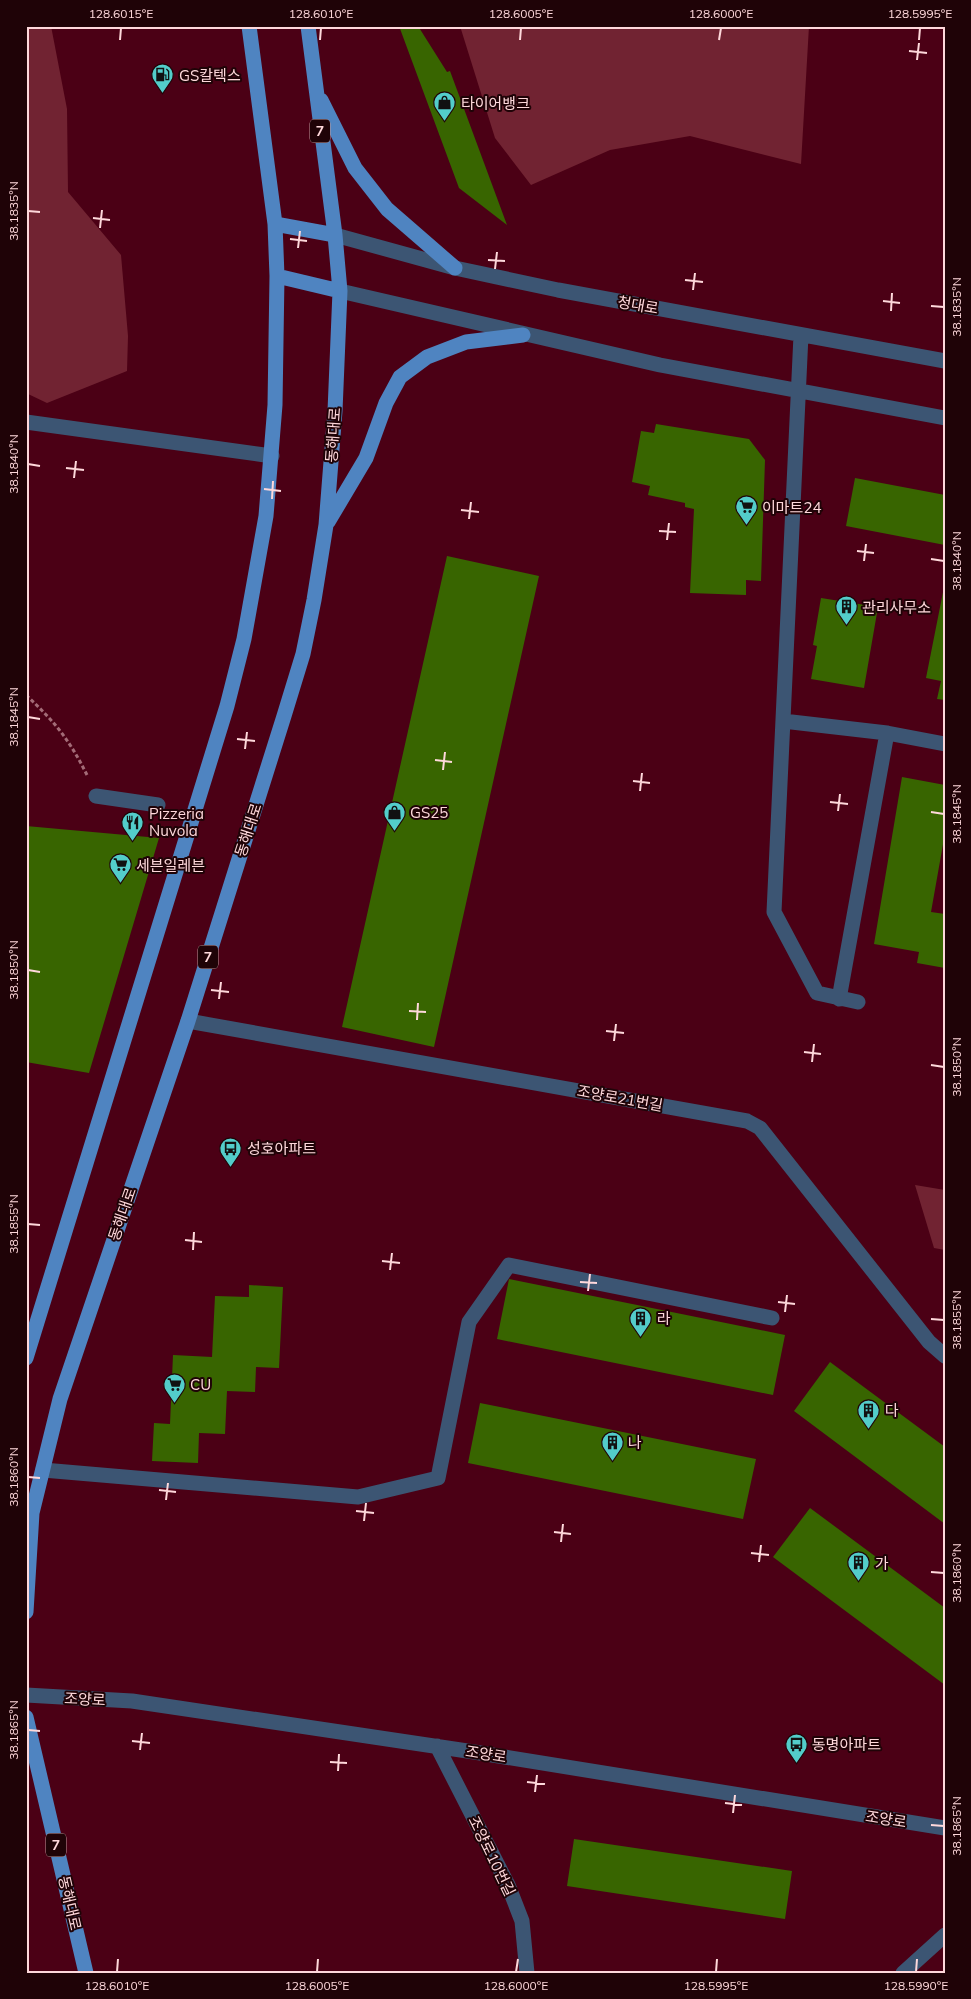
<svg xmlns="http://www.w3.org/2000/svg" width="971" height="1999" font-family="Mulish,'Noto Sans KR',sans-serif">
<rect width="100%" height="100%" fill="#4b0015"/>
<!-- green -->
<path fill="#712332" d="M26,26H51L67,109L68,192L121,255L128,336L127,371L47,403L26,393Z
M460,26H809L801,164L690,136L610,150L531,185L495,138Z
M915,1185L945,1190V1250L934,1248Z"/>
<!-- building -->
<path fill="#386500" d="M399,26H418L447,72L450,71L507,225L459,188Z
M656,424L749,439L765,460L761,581L746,580V595L690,593L694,509L685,507V503L648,495L650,486L632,482L641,431L654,433Z
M855,478L945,495V545L846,526Z
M447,556L539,576L434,1047L342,1027Z
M944,587H945V700L937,699L941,681L926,678Z
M821,598L878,607L864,688L811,679L817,646L813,645Z
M902,777L945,785V833L931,912L945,914V968L917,963L919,952L874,944Z
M26,826L159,838L89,1073L26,1062Z
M509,1279L785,1335L773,1395L497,1339Z
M249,1285L283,1287L279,1368L256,1367L255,1392L227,1391L225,1434L199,1433L198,1463L152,1461L154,1423L170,1424L173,1355L212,1357L215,1296L249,1297Z
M830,1362L945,1447V1524L794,1411Z
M480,1403L756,1459L743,1519L468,1463Z
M810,1508L945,1608V1685L773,1557Z
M574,1839L792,1871L785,1919L567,1886Z"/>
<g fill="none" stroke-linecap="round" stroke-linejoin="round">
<!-- path -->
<path stroke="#a36b77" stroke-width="3" stroke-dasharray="4 2.5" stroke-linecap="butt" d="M26,695C55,722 69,739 87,775"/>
<!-- minor -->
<path stroke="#3c5573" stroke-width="15" d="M335,235L455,268L558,290L945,361
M340,291L660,365L945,418
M801,335L774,912L817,993L858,1002
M26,422L272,456
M783,721L887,733L945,744
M96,796L158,805
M839,999L887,733
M188,1021L747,1121L760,1128L929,1342L945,1356
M43,1470L358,1497L438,1478L469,1322L509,1265L772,1318
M26,1695L132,1701L474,1752L945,1828
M437,1746L508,1885L522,1921L527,1973
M903,1973L945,1935"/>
<!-- major -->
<path stroke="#4f84c1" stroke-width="15" d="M321,100L355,168L387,209L455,268
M275,224L335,235
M277,276L340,291
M328,522L366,458L386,403L400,377L427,357L466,342L523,335
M26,1358L227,706L244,639L266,516L275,405L277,276L275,224L249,26
M26,1612L32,1513L60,1399L188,1021L284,716L303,654L314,600L326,525L335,411L340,291L335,235L308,26
M26,1717L86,1973"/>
</g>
<!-- ticks -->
<path fill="none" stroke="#fed8db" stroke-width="2" d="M120,40L121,28M320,40L321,28M520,40L521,28M719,40L721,28M919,40L920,28M909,51L927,53M917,60L919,43M28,211L40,212M93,218L110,220M100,228L102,210M290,239L307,241M298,248L300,231M488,260L505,261M495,269L497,252M685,280L703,282M693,290L695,273M883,301L900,303M931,306L944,307M891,311L892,293M28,464L40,466M66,468L84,470M74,478L76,461M264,489L281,491M272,499L273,481M461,510L479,512M469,519L471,502M659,531L676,532M667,540L669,523M857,551L874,553M931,559L944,561M864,561L866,544M28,717L40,719M237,739L255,741M245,749L247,732M435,760L452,762M443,770L445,752M633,781L650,783M640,791L642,773M830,802L848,804M838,811L840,794M931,812L944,814M28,970L40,972M211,990L229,992M219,999L221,982M409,1011L426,1012M417,1020L418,1003M606,1031L624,1033M614,1041L616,1024M804,1052L821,1054M812,1062L814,1044M931,1065L944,1067M28,1224L40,1225M185,1240L202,1242M193,1250L194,1232M382,1261L400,1263M390,1270L392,1253M580,1282L597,1283M588,1291L590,1274M778,1302L795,1304M785,1312L787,1295M931,1319L944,1320M28,1477L40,1478M159,1490L176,1492M166,1500L168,1483M356,1511L374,1513M364,1521L366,1503M554,1532L571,1534M561,1542L563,1524M751,1553L769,1555M759,1562L761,1545M931,1572L944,1573M28,1730L40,1731M132,1741L150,1743M140,1750L142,1733M330,1762L347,1763M338,1771L339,1754M527,1782L545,1784M535,1792L537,1775M725,1803L742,1805M733,1813L735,1795M931,1825L944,1826M117,1972L118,1959M317,1972L318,1959M516,1972L518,1959M716,1972L717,1959M916,1972L917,1959"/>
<!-- icons -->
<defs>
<symbol id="fuel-pin" viewBox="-11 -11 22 30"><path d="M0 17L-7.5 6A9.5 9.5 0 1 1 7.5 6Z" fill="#53cdca" stroke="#1f0307"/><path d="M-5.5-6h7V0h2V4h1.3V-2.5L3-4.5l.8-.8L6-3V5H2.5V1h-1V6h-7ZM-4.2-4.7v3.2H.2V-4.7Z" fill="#111"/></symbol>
<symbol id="shop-pin" viewBox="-11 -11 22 30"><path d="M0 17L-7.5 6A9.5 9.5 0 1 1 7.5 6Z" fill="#53cdca" stroke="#1f0307"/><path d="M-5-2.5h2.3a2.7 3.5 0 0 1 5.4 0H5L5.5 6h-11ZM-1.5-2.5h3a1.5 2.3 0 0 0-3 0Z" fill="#111"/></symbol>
<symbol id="supermarket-pin" viewBox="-11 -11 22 30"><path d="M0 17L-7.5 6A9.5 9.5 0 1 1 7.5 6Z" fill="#53cdca" stroke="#1f0307"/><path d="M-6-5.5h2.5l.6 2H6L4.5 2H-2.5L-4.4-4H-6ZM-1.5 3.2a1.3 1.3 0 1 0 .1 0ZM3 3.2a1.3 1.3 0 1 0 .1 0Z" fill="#111"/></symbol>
<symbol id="building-pin" viewBox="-11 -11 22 30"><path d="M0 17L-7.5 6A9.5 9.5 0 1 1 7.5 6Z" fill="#53cdca" stroke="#1f0307"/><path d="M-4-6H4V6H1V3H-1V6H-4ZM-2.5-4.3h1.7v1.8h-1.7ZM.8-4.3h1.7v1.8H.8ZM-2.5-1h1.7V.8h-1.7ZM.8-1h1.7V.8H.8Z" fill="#111"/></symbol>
<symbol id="restaurant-pin" viewBox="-11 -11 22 30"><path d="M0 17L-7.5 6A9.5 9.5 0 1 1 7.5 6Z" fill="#53cdca" stroke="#1f0307"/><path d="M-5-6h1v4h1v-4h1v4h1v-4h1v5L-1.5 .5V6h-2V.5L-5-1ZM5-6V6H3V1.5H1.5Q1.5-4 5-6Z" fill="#111"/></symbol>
<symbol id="bus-pin" viewBox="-11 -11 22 30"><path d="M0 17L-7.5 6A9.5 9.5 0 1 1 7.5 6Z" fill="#53cdca" stroke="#1f0307"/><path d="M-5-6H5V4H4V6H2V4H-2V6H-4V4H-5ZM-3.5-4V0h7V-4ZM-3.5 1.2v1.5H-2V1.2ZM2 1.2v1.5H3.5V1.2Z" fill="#111"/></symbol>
</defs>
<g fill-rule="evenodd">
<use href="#fuel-pin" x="150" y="62" width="25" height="34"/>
<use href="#shop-pin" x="432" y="90" width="25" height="34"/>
<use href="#supermarket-pin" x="734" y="494" width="25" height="34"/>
<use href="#building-pin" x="834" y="594" width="25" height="34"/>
<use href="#shop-pin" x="382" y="800" width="25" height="34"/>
<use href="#restaurant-pin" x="120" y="810" width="25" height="34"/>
<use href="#supermarket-pin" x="108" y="852" width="25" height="34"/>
<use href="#bus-pin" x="218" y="1136" width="25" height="34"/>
<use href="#building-pin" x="628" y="1306" width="25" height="34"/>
<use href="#supermarket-pin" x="162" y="1372" width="25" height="34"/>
<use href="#building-pin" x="856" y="1398" width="25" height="34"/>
<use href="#building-pin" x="600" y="1430" width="25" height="34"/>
<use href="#building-pin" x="846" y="1550" width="25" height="34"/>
<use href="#bus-pin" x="784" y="1732" width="25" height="34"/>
</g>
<g text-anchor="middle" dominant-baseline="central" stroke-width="4" stroke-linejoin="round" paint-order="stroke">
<!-- shield labels -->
<g fill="#1f0307" stroke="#bb989b" stroke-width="1">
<rect x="310" y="119.5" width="20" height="23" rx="4"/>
<rect x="198" y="945.5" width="20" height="23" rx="4"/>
<rect x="46" y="1833.5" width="20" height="23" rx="4"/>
</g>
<g font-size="14" font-weight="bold" fill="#fed8db">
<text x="320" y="131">7</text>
<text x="208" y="957">7</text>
<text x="56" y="1845">7</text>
</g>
<!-- poi labels -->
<g font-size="15" fill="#fed8db" stroke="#1f0307" text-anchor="start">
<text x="179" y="75">GS칼텍스</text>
<text x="461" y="103">타이어뱅크</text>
<text x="762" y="507">이마트24</text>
<text x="862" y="607">관리사무소</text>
<text x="410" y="812">GS25</text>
<text x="149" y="813">Pizzeria<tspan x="149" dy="17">Nuvola</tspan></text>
<text x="136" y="865">세븐일레븐</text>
<text x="247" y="1148">성호아파트</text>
<text x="657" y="1318">라</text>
<text x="190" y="1384">CU</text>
<text x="885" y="1410">다</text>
<text x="628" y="1442">나</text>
<text x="875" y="1563">가</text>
<text x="812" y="1744">동명아파트</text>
</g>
<!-- street labels -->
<g font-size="15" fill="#fed8db" stroke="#1f0307">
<text transform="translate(638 305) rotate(10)">청대로</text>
<text transform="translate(333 435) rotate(-86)">동해대로</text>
<text transform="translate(248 830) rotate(-72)">동해대로</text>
<text transform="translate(620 1098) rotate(10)">조양로21번길</text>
<text transform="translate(122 1214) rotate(-71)">동해대로</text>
<text transform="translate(85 1699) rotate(3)">조양로</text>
<text transform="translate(486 1754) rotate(9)">조양로</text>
<text transform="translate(886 1819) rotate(9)">조양로</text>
<text transform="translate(492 1856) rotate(64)">조양로10번길</text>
<text transform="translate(70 1903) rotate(77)">동해대로</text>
</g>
</g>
<!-- border -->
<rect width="971" height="1999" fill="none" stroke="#1f0307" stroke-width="55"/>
<rect x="28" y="28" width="916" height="1944" fill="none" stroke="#fed8db" stroke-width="2"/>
<g font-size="12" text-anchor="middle" fill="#fed8db">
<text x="121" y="18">128.6015°E</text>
<text x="321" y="18">128.6010°E</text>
<text x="521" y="18">128.6005°E</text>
<text x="721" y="18">128.6000°E</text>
<text x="920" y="18">128.5995°E</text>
<text transform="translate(14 211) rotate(-90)" y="4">38.1835°N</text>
<text transform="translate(957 307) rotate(-90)" y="4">38.1835°N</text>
<text transform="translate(14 464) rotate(-90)" y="4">38.1840°N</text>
<text transform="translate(957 561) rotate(-90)" y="4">38.1840°N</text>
<text transform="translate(14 717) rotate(-90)" y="4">38.1845°N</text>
<text transform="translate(957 814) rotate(-90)" y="4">38.1845°N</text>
<text transform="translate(14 970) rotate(-90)" y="4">38.1850°N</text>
<text transform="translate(957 1067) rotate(-90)" y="4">38.1850°N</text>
<text transform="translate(14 1224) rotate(-90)" y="4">38.1855°N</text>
<text transform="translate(957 1320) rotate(-90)" y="4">38.1855°N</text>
<text transform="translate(14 1477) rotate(-90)" y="4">38.1860°N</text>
<text transform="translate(957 1573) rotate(-90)" y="4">38.1860°N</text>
<text transform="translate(14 1730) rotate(-90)" y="4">38.1865°N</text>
<text transform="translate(957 1826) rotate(-90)" y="4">38.1865°N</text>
<text x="117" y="1990">128.6010°E</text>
<text x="317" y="1990">128.6005°E</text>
<text x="516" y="1990">128.6000°E</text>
<text x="716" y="1990">128.5995°E</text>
<text x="916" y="1990">128.5990°E</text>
</g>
</svg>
